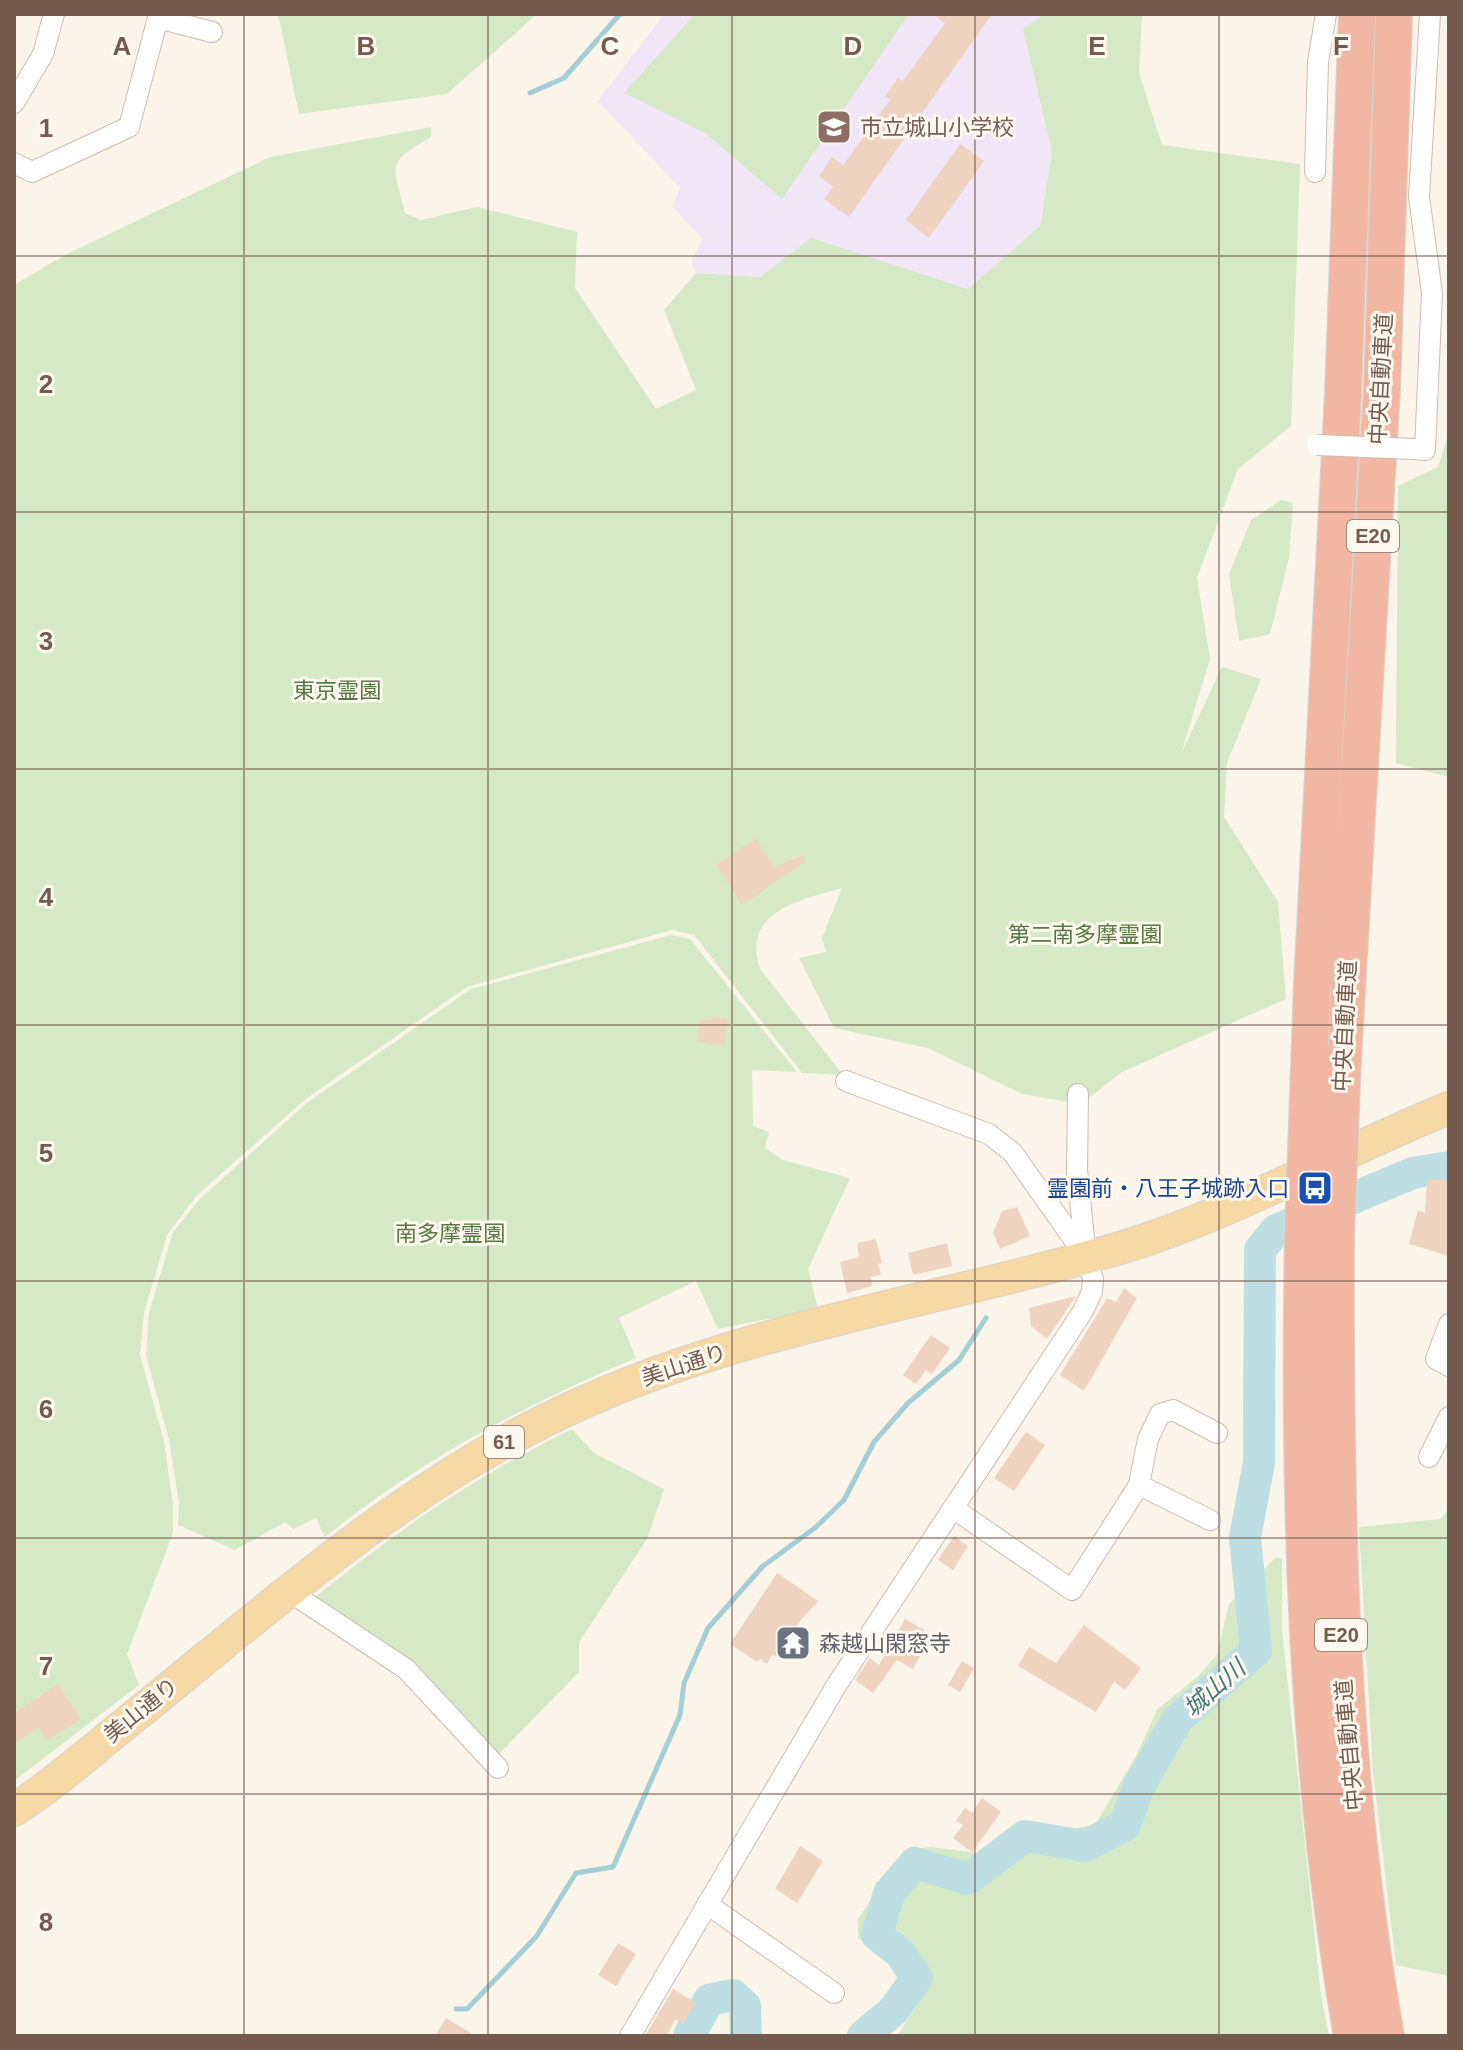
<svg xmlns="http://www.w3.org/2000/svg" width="1463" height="2050" font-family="Helvetica,'Noto Sans JP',sans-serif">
<rect width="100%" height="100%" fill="#fbf4e8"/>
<!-- education -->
<path fill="#f1e5f8" d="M664,14H1044L1023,29L1052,152L1040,226L968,289L811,238L760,277L696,273L691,261L703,239L672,206L680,188L598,101Z"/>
<!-- green -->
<path fill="#d5e9c7" d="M278,14H537L447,94L299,114Z
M695,14H909L782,199L705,133L624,93Z
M1044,14H1142L1139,73L1162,145L1300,164L1291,426L1238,469L1197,578L1210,659L1181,754L1222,667L1261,679L1227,763L1224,817L1278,902L1286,999L1122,1072L1081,1104L1022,1094L928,1048L834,1028L799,958L826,952L822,938L842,888C803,899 740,911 760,969L843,1075L802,1073L694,935L672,930L467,987L307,1098L197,1195L167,1235L144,1313L140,1355L164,1441L173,1505V1533L127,1654L139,1685L14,1781V285L65,255L270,157L431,127V137C385,164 393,163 405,213L421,220L477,207L577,232L575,288L656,409L696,390L664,310L696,273L760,277L811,238L968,289L1040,226L1052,152L1023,29Z
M1449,433V777L1396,763L1398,486L1438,467Z
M1281,500L1293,503L1289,558L1270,634L1239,641L1229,574L1251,520Z
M671,935L690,939L797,1072L752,1070L753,1126L769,1132L765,1148L783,1160L850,1178L808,1269L818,1309L718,1329L696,1281L619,1318L636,1358C524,1405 420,1460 325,1537L316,1518L293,1529L285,1522L235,1550L178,1525L179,1504L169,1440L146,1355L149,1313L173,1232L200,1199L307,1103L471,989Z
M572,1429L594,1453L664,1489L647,1539L579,1642V1672L491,1762L406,1669L309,1602C397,1531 470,1479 572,1429Z
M1449,1508V1976L1396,1965L1373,1773L1359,1527L1441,1519Z
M1276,1557L1282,1559V1629L1321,1996L1329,2036H897L921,1999L898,1963L858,1938V1919L904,1850L931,1847L978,1853L1004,1839L1095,1825L1136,1756L1157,1710L1197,1677L1217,1655L1229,1604Z"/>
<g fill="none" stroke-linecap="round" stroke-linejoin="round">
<!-- stream -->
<path stroke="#a4ced6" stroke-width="5" d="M530,93L564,78L620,14
M1251,1240L1266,1242
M456,2009H467L536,1937L576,1873L613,1867L680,1715L684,1683L708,1628L763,1566L816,1527L844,1500L874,1442L908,1403L959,1360L986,1318"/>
<!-- river -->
<path stroke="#bddfe4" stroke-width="32" d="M689,2036L709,2000L733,1995L745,2006L746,2036
M863,2036L893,2011L917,1978L900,1953L877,1935L889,1893L915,1863L968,1879L1025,1836L1085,1846L1125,1825L1138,1788L1177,1720L1256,1651L1245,1537L1259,1463L1260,1250L1276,1230L1413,1173L1449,1167"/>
</g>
<!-- building -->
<path fill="#efd3c1" d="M932,14H992L849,217L824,199L833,187L819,176L832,157L843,165L890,100L885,96L898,78L903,81L945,23Z
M960,144L984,161L929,238L906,220Z
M756,838L774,867L803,855L806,861L742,905L716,865Z
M712,1017L728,1019L724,1046L697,1042L700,1019L712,1020Z
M1427,1179L1449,1180V1256L1409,1244L1418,1210L1425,1213Z
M1017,1207L1030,1236L1000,1249L993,1233L1002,1211Z
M876,1239L882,1263L878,1264L881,1275L871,1277L872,1286L847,1293L840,1262L859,1257L857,1243Z
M947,1243L952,1266L913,1275L908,1253Z
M1124,1288L1137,1298L1084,1391L1060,1375L1107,1298L1116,1302Z
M1076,1296L1047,1339L1031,1326L1029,1308Z
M931,1335L950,1348L932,1374L926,1370L916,1384L903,1375Z
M1026,1432L1045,1445L1014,1491L994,1478Z
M954,1536L968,1546L953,1570L938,1560Z
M777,1573L818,1601L783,1640L787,1644L779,1657L772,1655L767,1664L760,1659L757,1662L730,1644Z
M905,1619L924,1630L913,1650L921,1654L913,1669L897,1660L873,1693L855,1680L870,1658L879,1665Z
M1084,1625L1141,1668L1125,1690L1114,1682L1096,1712L1018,1666L1029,1647L1056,1663Z
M962,1661L974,1668L960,1692L948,1685Z
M58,1684L81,1719L47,1741L38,1728L14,1744V1713Z
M982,1798L1001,1812L972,1852L953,1838L963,1825L956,1821L965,1808L972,1813Z
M800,1846L823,1861L797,1903L775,1889Z
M618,1943L636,1954L616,1986L598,1975Z
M673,1989L696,2003L683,2024L675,2019L667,2036H645Z
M446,2018L476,2036H435Z"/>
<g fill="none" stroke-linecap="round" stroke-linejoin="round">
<defs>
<path id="minor" d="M158,18L212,32
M14,103L43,54L54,14
M14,163L32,172L129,127L159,14
M1315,172L1318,62L1326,14
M1415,449L1425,450L1432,293L1419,197L1430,14
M846,1081L989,1134L1013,1153L1084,1254
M1449,1324L1436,1359L1449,1366
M1429,1457L1449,1417
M1139,1485L1210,1520
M953,1508L1072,1590L1139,1485L1148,1439L1160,1414L1173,1410L1217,1433
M290,1592L406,1669L498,1768
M707,1904L834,1993
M630,2036L836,1686L1083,1311L1092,1292L1093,1279L1086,1257L1077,1170L1078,1094"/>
<path id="primary" d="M14,1810C57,1782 96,1747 136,1715C266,1610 394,1496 544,1421C724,1330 929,1304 1120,1248C1234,1214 1339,1152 1449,1108"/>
<path id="motorway" d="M1312,985L1343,394L1357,14
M1343,1058L1382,387L1394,14
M1336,1232C1335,1503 1338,1768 1386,2036
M1303,1236C1298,1503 1306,1772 1352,2036"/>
</defs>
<!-- minor casing -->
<use href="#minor" stroke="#cdbcae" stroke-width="22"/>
<!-- primary casing -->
<use href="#primary" stroke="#d8d1cd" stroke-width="34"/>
<!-- motorway casing -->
<use href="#motorway" stroke="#d8d1cd" stroke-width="38"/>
<!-- minor -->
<use href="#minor" stroke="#fff" stroke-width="20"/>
<!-- primary -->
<use href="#primary" stroke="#f6d8a4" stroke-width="32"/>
<!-- motorway -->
<use href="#motorway" stroke="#f2b7a2" stroke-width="36"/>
<defs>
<path id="minor-bridge" d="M1317,445L1415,449"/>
<path id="motorway-bridge" d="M1336,1232L1343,1058
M1303,1236L1312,985"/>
</defs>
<!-- minor-bridge casing -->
<use href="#minor-bridge" stroke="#cdbcae" stroke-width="22" stroke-linecap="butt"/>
<!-- motorway-bridge casing -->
<use href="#motorway-bridge" stroke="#d8d1cd" stroke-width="38" stroke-linecap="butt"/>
<!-- minor-bridge -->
<use href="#minor-bridge" stroke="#fff" stroke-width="20"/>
<!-- motorway-bridge -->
<use href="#motorway-bridge" stroke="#f2b7a2" stroke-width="36"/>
</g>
<!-- grid -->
<path fill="none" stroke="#745b4d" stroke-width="2" stroke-opacity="0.55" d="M244,14V2036M488,14V2036M732,14V2036M975,14V2036M1219,14V2036M14,256H1449M14,512H1449M14,769H1449M14,1025H1449M14,1281H1449M14,1538H1449M14,1794H1449"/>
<!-- icons -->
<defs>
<symbol id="school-square" viewBox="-11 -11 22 22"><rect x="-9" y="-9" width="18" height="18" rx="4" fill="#8d6e63" stroke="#fef8ee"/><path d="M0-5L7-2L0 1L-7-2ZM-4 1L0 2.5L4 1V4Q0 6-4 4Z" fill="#fff"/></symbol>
<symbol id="bus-square" viewBox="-11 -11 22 22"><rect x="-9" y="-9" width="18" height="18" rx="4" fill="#1a4fb4" stroke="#fef8ee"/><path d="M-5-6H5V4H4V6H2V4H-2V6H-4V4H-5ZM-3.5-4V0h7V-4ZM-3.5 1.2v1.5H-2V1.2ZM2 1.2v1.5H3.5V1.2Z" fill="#fff"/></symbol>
<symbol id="temple-square" viewBox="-11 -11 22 22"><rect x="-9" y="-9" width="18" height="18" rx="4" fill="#6b7280" stroke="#fef8ee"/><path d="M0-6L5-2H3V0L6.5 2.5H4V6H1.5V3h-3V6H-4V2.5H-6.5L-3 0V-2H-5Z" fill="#fff"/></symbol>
</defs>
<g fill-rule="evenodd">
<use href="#school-square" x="814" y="107" width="40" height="40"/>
<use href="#bus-square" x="1295" y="1168" width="40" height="40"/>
<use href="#temple-square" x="773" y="1623" width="40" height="40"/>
</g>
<g text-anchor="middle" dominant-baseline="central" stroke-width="6" stroke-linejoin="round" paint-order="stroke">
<!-- shield labels -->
<g fill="#fef8ee" stroke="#9d8a7d" stroke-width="2">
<rect x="1347" y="520" width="52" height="32" rx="6"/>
<rect x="484" y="1426" width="40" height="32" rx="6"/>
<rect x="1315" y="1619" width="52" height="32" rx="6"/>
</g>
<g font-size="20" font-weight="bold" fill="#745b4d">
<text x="1373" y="536">E20</text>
<text x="504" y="1442">61</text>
<text x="1341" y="1635">E20</text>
</g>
<!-- education labels -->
<g font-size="22" fill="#785e54" stroke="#fef8ee" text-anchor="start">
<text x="860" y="127">市立城山小学校</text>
</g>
<!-- street labels -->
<g font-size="22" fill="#745b4d" stroke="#fef8ee">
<text transform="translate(1381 379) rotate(-87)">中央自動車道</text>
<text transform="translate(1345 1026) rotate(-87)">中央自動車道</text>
<text transform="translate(684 1365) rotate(-18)">美山通り</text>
<text transform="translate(141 1710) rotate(-39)">美山通り</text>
<text transform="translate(1349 1745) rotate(-95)">中央自動車道</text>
</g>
<!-- park labels -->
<g font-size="22" fill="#557945" stroke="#fef8ee">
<text x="337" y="690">東京霊園</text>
<text x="1085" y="934">第二南多摩霊園</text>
<text x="450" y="1233">南多摩霊園</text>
</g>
<!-- transit labels -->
<g font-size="22" fill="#164399" stroke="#fef8ee" text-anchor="end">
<text x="1289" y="1188">霊園前・八王子城跡入口</text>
</g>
<!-- worship labels -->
<g font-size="22" fill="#5b616d" stroke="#fef8ee" text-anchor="start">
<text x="819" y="1643">森越山閑窓寺</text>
</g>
<!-- water labels -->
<g font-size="24" font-style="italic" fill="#44767f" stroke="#fef8ee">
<text transform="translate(1214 1688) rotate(-41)">城山川</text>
</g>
</g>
<g font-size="26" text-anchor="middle" font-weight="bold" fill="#745b4d" stroke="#fef8ee" stroke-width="6" stroke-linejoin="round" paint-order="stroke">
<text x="122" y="55">A</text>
<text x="366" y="55">B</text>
<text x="610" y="55">C</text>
<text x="853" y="55">D</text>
<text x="1097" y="55">E</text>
<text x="1341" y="55">F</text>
<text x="46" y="137">1</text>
<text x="46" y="393">2</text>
<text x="46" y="650">3</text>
<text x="46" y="906">4</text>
<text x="46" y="1162">5</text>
<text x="46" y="1418">6</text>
<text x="46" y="1675">7</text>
<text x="46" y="1931">8</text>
</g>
<!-- border -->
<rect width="1463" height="2050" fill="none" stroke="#745b4d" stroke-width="32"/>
</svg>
